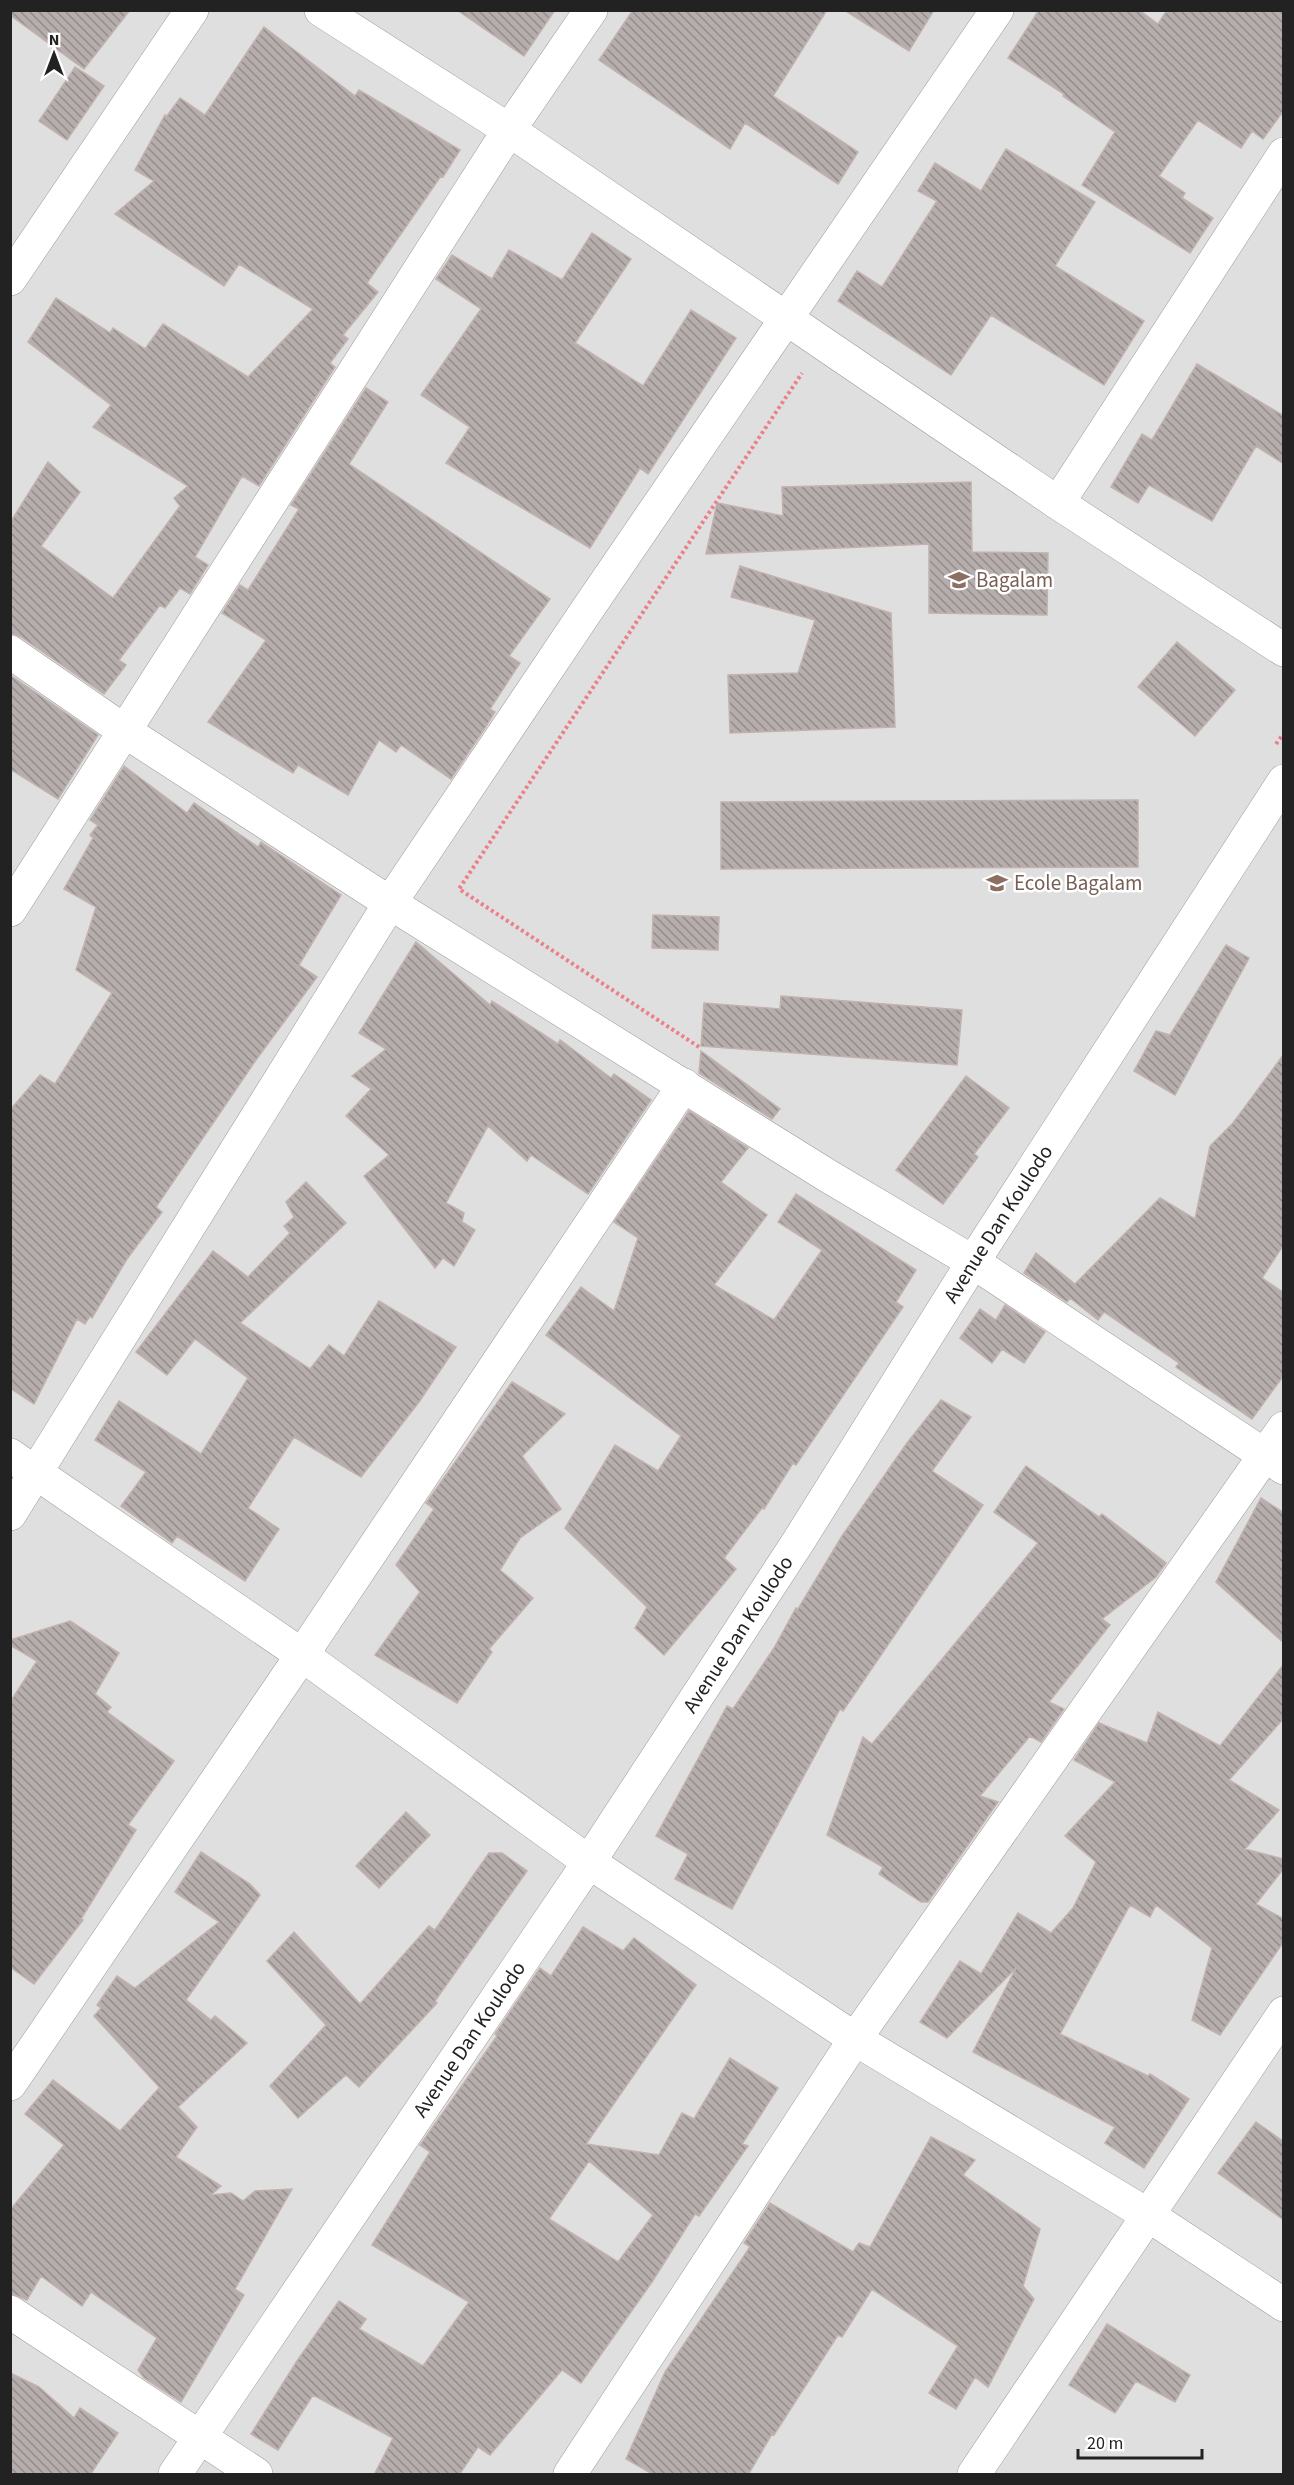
<svg xmlns="http://www.w3.org/2000/svg" width="1294" height="2485" font-family="'Source Sans 3',sans-serif">
<defs>
<pattern id="building-back-hatch" width="6" height="6" patternUnits="userSpaceOnUse" patternTransform="scale(1.5)"><rect width="6" height="6" fill="#b6aeac"/><path d="M-1 5l2 2M0 0l6 6M5-1l2 2" fill="none" stroke="#948d8c"/></pattern>
</defs>
<rect width="100%" height="100%" fill="#f1edea"/>
<!-- residential -->
<path fill="#e0dfdf" d="M11,11H1283V2474H11Z"/>
<!-- building -->
<path fill="url(#building-back-hatch)" stroke="#c1b2ad" stroke-width="1.5" fill-rule="evenodd" d="M10,10H130L84,69L10,15Z
M457,10H555L524,56Z
M633,10H827L773,96L858,152L838,184L745,123L730,149L599,60Z
M844,10H934L909,51Z
M1039,10H1139L1158,24L1167,10H1284V110L1263,139L1252,131L1241,148L1198,120L1159,176L1185,193L1182,198L1213,218L1190,253L1082,185L1115,132L1063,96L1064,94L1008,58Z
M264,27L355,96L359,90L460,150L443,177L441,176L367,283L378,292L343,335L348,339L330,363L335,367L259,486L242,476L195,557L208,565L190,594L180,588L165,608L160,605L119,660L126,665L104,694L21,637L10,633V523L48,462L80,492L41,546L113,598L180,506L174,498L188,486L93,427L111,405L28,342L56,298L110,333L113,328L145,349L163,324L248,377L313,309L239,264L224,286L115,214L154,181L135,170L165,115L167,116L180,98L205,115Z
M75,67L104,86L67,140L39,121Z
M1006,149L1095,202L1055,266L1144,321L1104,385L991,315L951,375L838,301L857,271L882,287L937,201L918,191L935,163L981,191Z
M592,233L631,259L575,343L643,386L691,310L736,338L648,474L640,468L590,548L446,463L470,427L421,395L481,309L436,279L452,255L492,279L509,250L562,280Z
M1197,364L1284,416V464L1256,446L1212,521L1149,485L1138,503L1111,487L1142,434L1152,440Z
M366,388L388,402L349,464L550,599L509,656L520,663L490,709L495,712L485,728L451,779L401,745L396,752L379,740L348,795L298,765L293,773L208,722L266,640L222,613L240,585L248,590L299,509L291,505Z
M971,482L972,552L1048,553L1047,615L929,613V544L706,554L717,503L783,516L782,487Z
M740,566L891,613L895,727L730,733L728,675L798,673L815,620L731,597Z
M1177,642L1235,690L1195,736L1138,687Z
M10,675L98,735L58,799L10,769Z
M124,766L187,813L194,803L258,847L261,842L341,895L299,965L317,977L256,1060L156,1207L162,1212L127,1259L92,1318L90,1316L85,1324L77,1319L34,1404L10,1388V1110L40,1075L55,1084L112,993L76,970L96,907L64,889L93,838L90,835L98,825L90,820Z
M1138,800V867L721,869V802Z
M653,915L719,917L718,950L652,948Z
M416,942L490,1005L492,1001L558,1044L560,1040L611,1078L614,1074L651,1100L588,1194L531,1155L527,1161L488,1126L446,1203L464,1213L462,1222L475,1230L454,1266L443,1258L435,1268L364,1176L389,1155L346,1116L371,1089L352,1076L386,1049L359,1033Z
M1226,945L1249,958L1175,1095L1134,1071L1156,1031L1170,1035Z
M781,996L962,1010L957,1065L701,1046L704,1003L780,1009Z
M701,1051L780,1109L772,1119L699,1073Z
M1284,1054V1244L1262,1278L1284,1293V1375L1252,1419L1176,1367L1179,1363L1104,1312L1098,1320L1070,1298L1067,1302L1024,1273L1036,1253L1075,1284L1160,1198L1195,1219L1210,1146L1233,1123Z
M966,1076L1009,1108L974,1154L978,1157L943,1204L896,1170Z
M689,1111L748,1148L721,1182L767,1215L714,1285L774,1320L822,1250L778,1222L796,1194L916,1270L896,1302L903,1307L796,1465L793,1463L764,1509L762,1508L724,1558L736,1569L664,1655L635,1628L647,1607L565,1528L615,1445L658,1471L681,1436L546,1335L581,1287L614,1311L638,1238L614,1222Z
M306,1182L346,1223L240,1323L310,1369L329,1345L344,1356L379,1301L456,1347L419,1402L361,1477L294,1437L248,1508L279,1529L245,1581L177,1536L172,1543L121,1506L146,1472L95,1440L119,1401L201,1454L248,1378L195,1339L167,1375L136,1352L213,1251L248,1277L290,1233L284,1226L294,1217L286,1202Z
M1005,1305L1045,1332L1024,1363L1002,1349L992,1363L960,1338L980,1309L996,1320Z
M512,1382L565,1414L522,1456L561,1509L520,1538L500,1570L533,1598L489,1649L492,1652L457,1703L375,1655L420,1592L396,1565L434,1509L426,1503Z
M941,1400L971,1417L932,1471L983,1505L843,1711L840,1709L732,1909L675,1879L688,1854L656,1836L727,1706L733,1709L774,1648L796,1608L798,1609L842,1536L907,1443Z
M1026,1466L1099,1517L1102,1514L1166,1563L1156,1577L1102,1619L1110,1625L1049,1702L1064,1709L1041,1742L1030,1736L980,1796L998,1802L928,1902H921L879,1874L883,1867L827,1835L863,1737L872,1744L1038,1543L994,1512Z
M1261,1498L1284,1513V1643L1216,1582Z
M70,1621L119,1653L95,1694L111,1707L107,1712L174,1761L128,1825L136,1830L81,1919L83,1920L34,1984L10,1967V1702L37,1661L10,1645V1640Z
M1284,1664V1718L1229,1780L1279,1810L1245,1849L1284,1859V1868L1256,1904L1284,1919V1941L1220,2035L1192,2020L1212,1948L1156,1905L1150,1917L1130,1905L1060,2034L1148,2076L1150,2074L1189,2099L1144,2168L1105,2143L1115,2127L973,2052L1016,1968L947,2038L920,2022L960,1961L981,1974L1018,1913L1051,1933L1073,1908L1096,1862L1065,1836L1115,1782L1074,1760L1099,1723L1147,1743L1158,1712L1220,1746Z
M406,1812L430,1835L379,1888L356,1866Z
M201,1852L250,1884L260,1895L186,2000L211,2020L215,2016L247,2043L178,2107L197,2127L176,2157L221,2186L211,2195L231,2193L243,2201L255,2191L292,2189L235,2289L244,2295L181,2402L144,2378L138,2370L157,2338L91,2292L82,2306L41,2276L27,2300L10,2293V2210L64,2145L25,2114L53,2080L120,2131L159,2088L172,2101L94,2016L101,2008L97,2005L117,1976L135,1988L219,1922L175,1892Z
M489,1853H502L527,1871L435,2001L437,2003L359,2087L346,2075L298,2118L270,2086L326,2025L267,1961L294,1932L360,2004L429,1926L435,1930Z
M583,1927L623,1951L634,1938L696,1985L586,2144L659,2155L682,2113L694,2119L730,2058L778,2088L742,2144L748,2146L699,2216L695,2214L652,2282L581,2383L562,2370L490,2455L478,2447L459,2475H374L393,2438L313,2395L278,2450L251,2434L297,2361L339,2301L366,2319L359,2329L423,2366L469,2302L372,2245L430,2152L420,2145L497,2036L495,2034L540,1968L551,1976ZM589,2161L653,2215L618,2262L549,2219Z
M1256,2122L1284,2142V2220L1218,2173Z
M931,2137L975,2160L963,2175L1040,2229L1023,2286L1034,2299L988,2387L975,2377L956,2409L929,2393L958,2346L872,2289L842,2337L838,2335L774,2435L772,2434L748,2475H654L626,2459L665,2372L750,2247L744,2243L770,2203L853,2252L859,2243L870,2247Z
M1107,2324L1190,2375L1175,2402L1136,2381L1115,2413L1069,2385Z
M10,2373L39,2387L74,2418L80,2408L118,2433L90,2475H10Z"/>
<g fill="none" stroke-linecap="round" stroke-linejoin="round">
<defs>
<g id="minor">
<path d="M321,10L509,130L1058,503L1284,650"/>
<path d="M10,279L192,10"/>
<path d="M1058,503L1284,154"/>
<path d="M10,652L126,732L390,903L828,1176L973,1262L1284,1468"/>
<path d="M10,910L509,130L591,10"/>
<path d="M10,1455L302,1655L589,1862L855,2039L1148,2215L1284,2305"/>
<path d="M10,1514L390,903L589,607L997,10"/>
<path d="M10,2084L302,1655L684,1085"/>
<path d="M10,2312L256,2474"/>
<path id="s1" d="M175,2474L589,1862L798,1542L973,1262L1284,781"/>
<path d="M570,2474L855,2039L1284,1428"/>
<path d="M974,2474L1284,2013"/>
</g>
</defs>
<!-- minor casing -->
<use href="#minor" stroke="#9c9c9c" stroke-width="34"/>
<!-- path -->
<path stroke="#eb808c" stroke-width="4" stroke-dasharray="3 3" stroke-linecap="butt" d="M1276,744L1284,733
M699,1047L459,889L802,373"/>
<!-- minor -->
<use href="#minor" stroke="#fff" stroke-width="33"/>
</g>
<!-- icons -->
<defs>
<symbol id="school-bare" viewBox="-9 -9 18 18"><path d="M0-5L7-2L0 1L-7-2ZM-4 1L0 2.5L4 1V4Q0 6-4 4Z" fill="#8d6e63" stroke="#fff" stroke-width="2.5" paint-order="stroke"/></symbol>
</defs>
<g fill-rule="evenodd">
<use href="#school-bare" x="944" y="565" width="30" height="30"/>
<use href="#school-bare" x="982" y="868" width="30" height="30"/>
</g>
<g text-anchor="middle" dominant-baseline="central" stroke-width="5" stroke-linejoin="round" paint-order="stroke">
<!-- education labels -->
<g font-size="21" fill="#785e54" stroke="#fff" text-anchor="start">
<text x="976" y="580">Bagalam</text>
<text x="1014" y="883">Ecole Bagalam</text>
</g>
<!-- street labels -->
<g font-size="21" fill="#222" stroke="#fff">
<text stroke="none"><textPath href="#s1" startOffset="1497">Avenue Dan Koulodo</textPath></text>
<text stroke="none"><textPath href="#s1" startOffset="1011">Avenue Dan Koulodo</textPath></text>
<text stroke="none"><textPath href="#s1" startOffset="525">Avenue Dan Koulodo</textPath></text>
</g>
</g>
<!-- border -->
<rect width="1294" height="2485" fill="none" stroke="#222222" stroke-width="24"/>
<!-- north arrow -->
<g transform="translate(54 54)" stroke="#ffffff" stroke-width="4.5" paint-order="stroke">
<path d="M0-4.5L10 22L0 15L-10 22Z" fill="#222222"/>
<text y="-9" font-size="16" font-weight="bold" text-anchor="middle" fill="#222222">N</text>
</g>
<!-- scale -->
<path d="M1078 2449v9h124v-9" fill="none" stroke="#222222" stroke-width="3"/>
<text x="1087" y="2449" font-size="18" fill="#222222" stroke="#ffffff" stroke-width="4.5" paint-order="stroke">20 m</text>
</svg>
